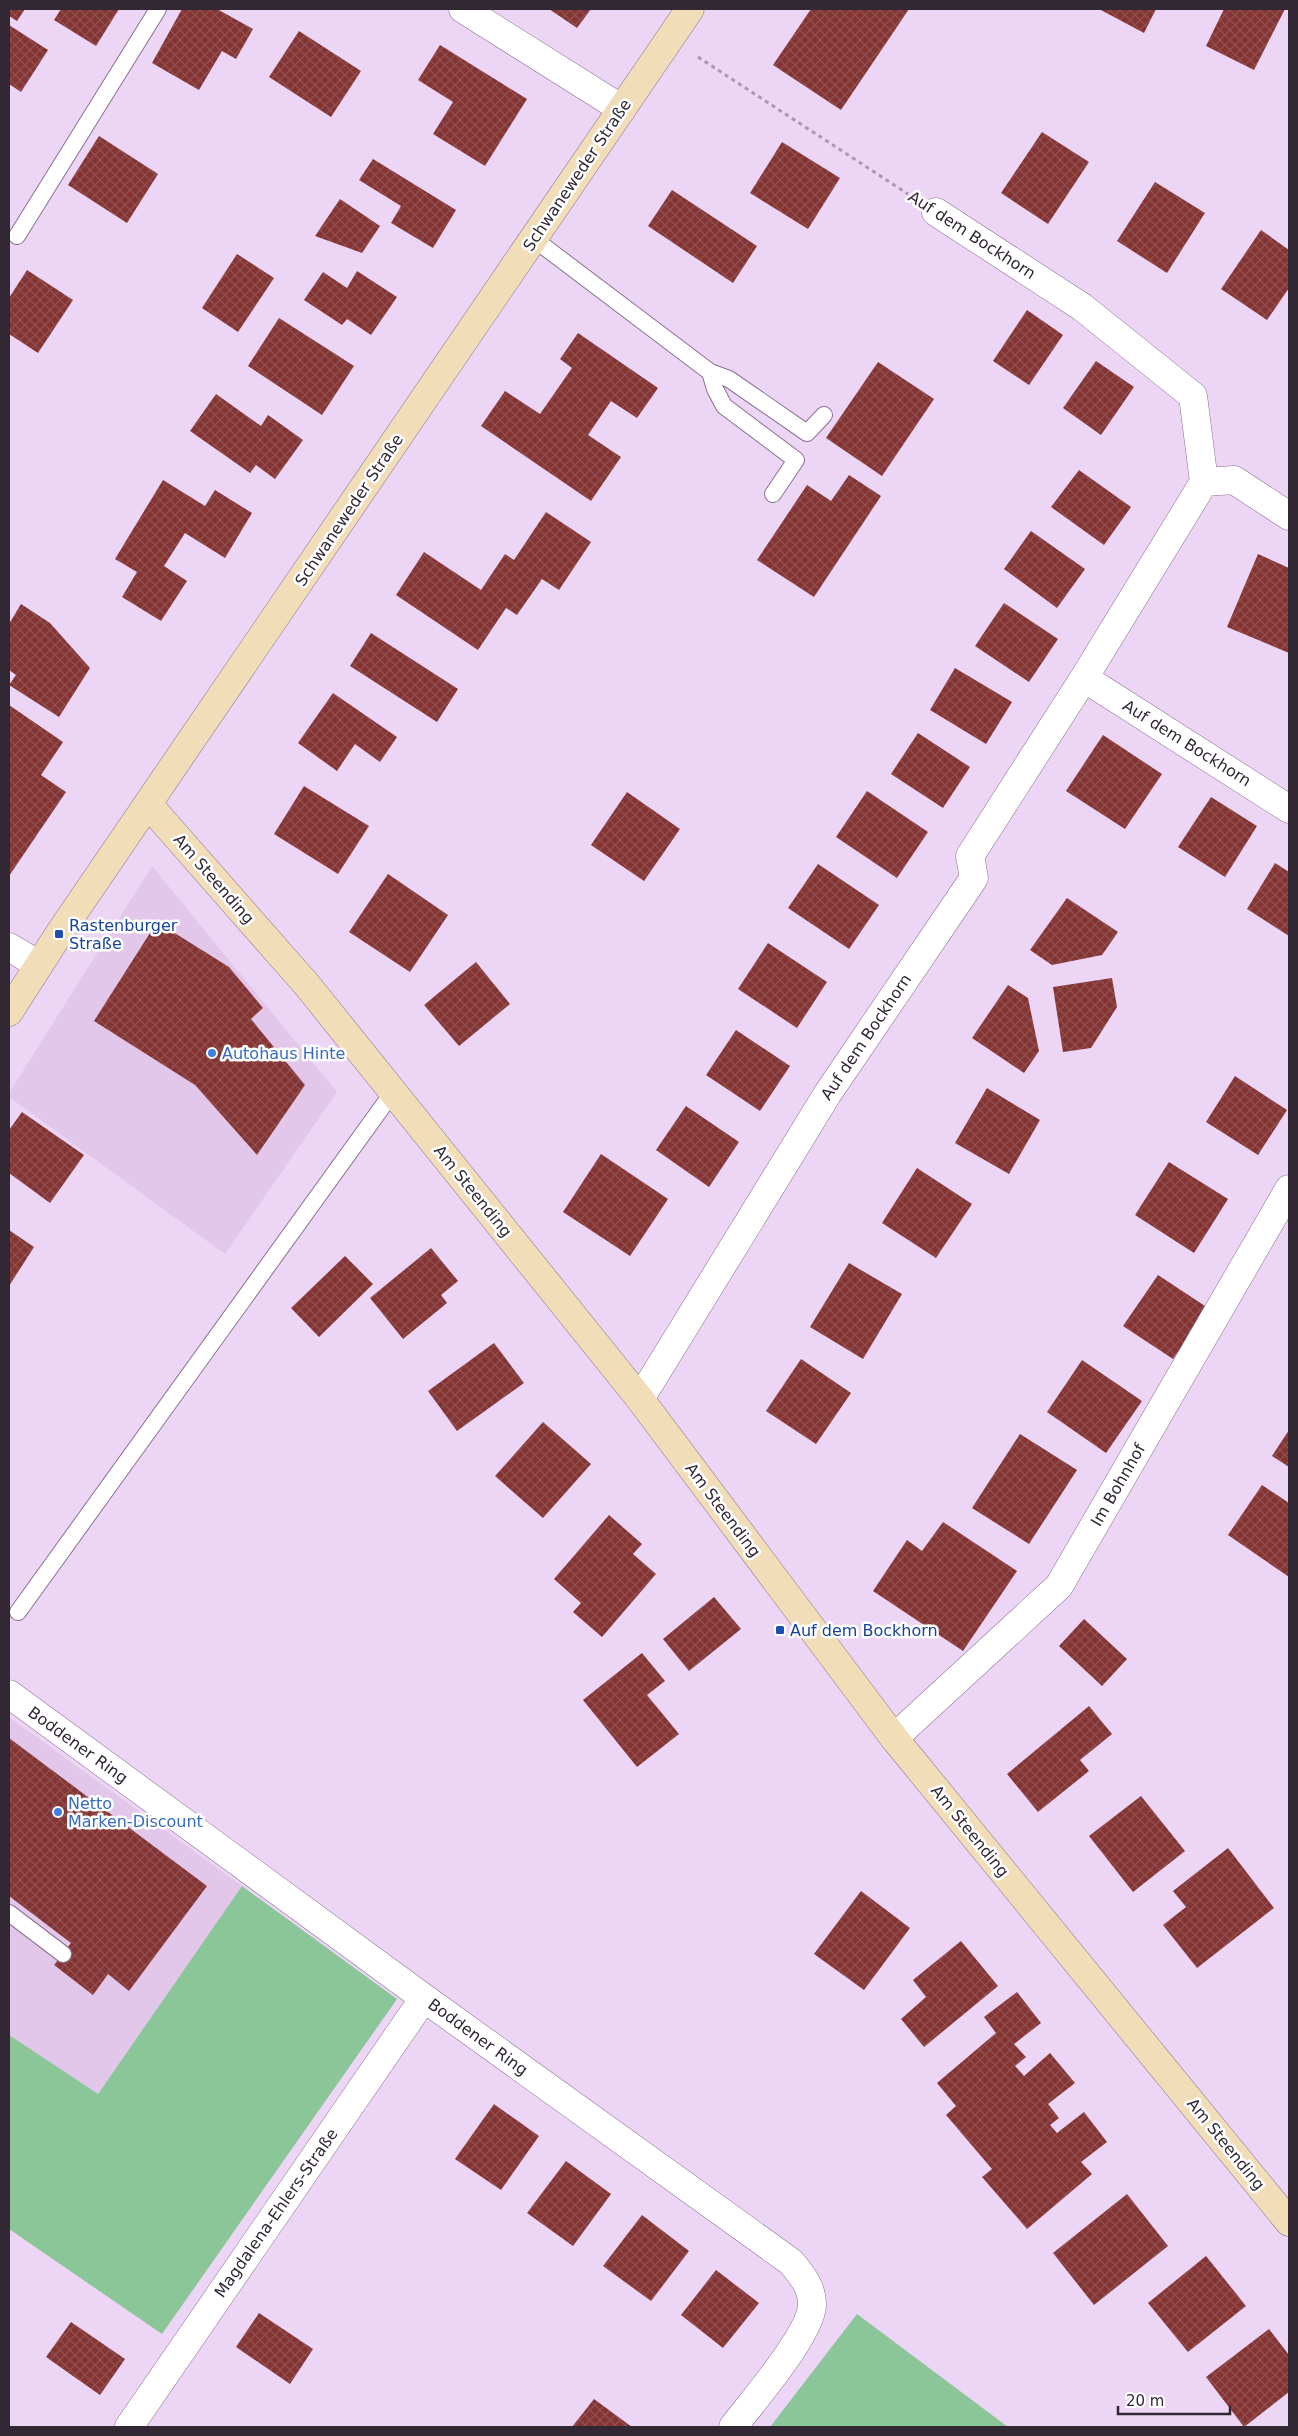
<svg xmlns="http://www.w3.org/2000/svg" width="1298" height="2436" font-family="'DejaVu Sans',sans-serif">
<defs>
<pattern id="building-cross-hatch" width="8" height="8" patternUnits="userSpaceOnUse" patternTransform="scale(1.25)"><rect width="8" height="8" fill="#843433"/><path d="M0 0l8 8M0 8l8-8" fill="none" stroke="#905050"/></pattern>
</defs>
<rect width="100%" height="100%" fill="#edd5f5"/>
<!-- built -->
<path fill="#e2c7eb" d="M152,866L337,1092L225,1254L9,1097V1093Z
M9,1717L242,1886L97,2095L9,2035Z"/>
<!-- grass -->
<path fill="#8bc699" d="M242,1886L397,1999L162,2334L9,2229V2035L98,2094Z
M857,2314L1008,2427H770Z"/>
<!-- building -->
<path fill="url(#building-cross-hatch)" d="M9,9H25L17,21L9,16Z
M61,9H119L96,46L54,20Z
M182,9H217L253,29L236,59L222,51L199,90L152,63Z
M549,9H591L577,28Z
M811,9H909L841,110L773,65Z
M1099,9H1156L1144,33Z
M1224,9H1285L1254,70L1206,46Z
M9,25L48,50L21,92L9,84Z
M299,31L361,71L331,117L269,77Z
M440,45L527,99L485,166L433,134L453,102L418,80Z
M1042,132L1089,162L1048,224L1001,193Z
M99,136L158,174L127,223L68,185Z
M782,142L840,178L808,229L750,193Z
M373,159L456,210L433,248L391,223L401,206L359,180Z
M1155,182L1205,213L1167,273L1117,241Z
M672,190L757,246L733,283L648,226Z
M340,199L380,226L362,253L315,236Z
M1261,230L1289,250V288L1267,320L1221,289Z
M237,254L274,278L238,332L202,308Z
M27,270L73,300L38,353L9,334V298Z
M357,271L397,297L371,335L347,319L342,325L304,300L323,272L347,288Z
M1027,310L1063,335L1029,385L993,361Z
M279,318L354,366L322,415L248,366Z
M578,333L658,388L637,418L611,401L588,435L621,457L591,501L481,426L505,391L540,414L572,368L560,359Z
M1096,361L1134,387L1101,435L1063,408Z
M878,362L934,399L882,476L826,438Z
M216,394L261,426L268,415L303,440L275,479L256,465L250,473L190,431Z
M1079,470L1131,507L1104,545L1051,507Z
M849,475L881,496L814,597L757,560L807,485L831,501Z
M163,480L205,506L215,490L252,513L225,558L185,533L164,566L187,581L161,621L122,597L137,572L115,559Z
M546,512L591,542L559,590L542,579L517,615L506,608L478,650L396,595L424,552L481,590L505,554L514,560Z
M1031,531L1085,569L1057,608L1004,569Z
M1258,554L1289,568V653L1227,627Z
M1004,603L1058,639L1029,682L975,646Z
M21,604L50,623L90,668L59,717L9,685L16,675L9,670V624Z
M371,633L458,689L437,722L350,666Z
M955,668L1012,702L986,744L930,710Z
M333,693L397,737L380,762L355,744L337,771L298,743Z
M9,705L63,742L41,775L66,792L9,876Z
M918,733L970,767L943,808L891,774Z
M1103,735L1162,774L1125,829L1066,791Z
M304,786L369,826L338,874L274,834Z
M867,791L928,832L897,878L836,837Z
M627,792L680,829L644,881L591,845Z
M1211,797L1257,826L1225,877L1178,847Z
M1275,863L1289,872V936L1247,909Z
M818,864L879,905L849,949L788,908Z
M388,874L448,915L410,972L349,932Z
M1067,898L1118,932L1102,955L1052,965L1030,950Z
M157,922L229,967L263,1008L251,1019L305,1085L257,1155L195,1085L94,1021Z
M768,943L827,982L797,1028L738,989Z
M476,962L510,1004L459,1046L424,1005Z
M1112,978L1117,1007L1091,1048L1063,1052L1053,987Z
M1008,985L1028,998L1039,1051L1024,1073L972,1038Z
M736,1030L790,1066L760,1111L706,1075Z
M1235,1076L1287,1110L1258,1155L1206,1122Z
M987,1088L1040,1120L1009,1174L955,1143Z
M686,1106L739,1142L709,1187L656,1150Z
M22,1112L84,1155L50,1203L9,1173V1130Z
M601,1154L668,1199L630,1256L563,1212Z
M1169,1162L1228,1199L1194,1253L1135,1215Z
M917,1168L972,1204L936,1258L882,1223Z
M9,1230L34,1247L9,1286Z
M431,1248L458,1281L441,1295L447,1303L403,1339L370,1298Z
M345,1256L373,1284L319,1337L291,1308Z
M849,1263L902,1294L863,1359L810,1327Z
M1158,1275L1208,1308L1173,1359L1123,1326Z
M494,1343L524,1383L457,1431L428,1391Z
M801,1359L851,1393L816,1444L766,1411Z
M1082,1360L1142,1401L1106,1453L1047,1412Z
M543,1422L591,1464L543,1518L495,1476Z
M1289,1430V1467L1272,1456Z
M1020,1434L1077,1470L1029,1544L972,1508Z
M1262,1485L1289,1503V1577L1228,1535Z
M609,1515L642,1544L633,1554L656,1574L602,1637L573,1612L581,1603L554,1579Z
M943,1522L1017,1571L963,1651L873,1591L907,1540L922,1551Z
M714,1597L741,1629L689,1671L663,1639Z
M1084,1619L1127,1659L1102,1686L1059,1646Z
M642,1653L665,1681L647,1695L679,1734L637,1767L583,1700Z
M1089,1706L1112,1734L1080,1760L1089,1771L1038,1812L1007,1774Z
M9,1738L207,1886L129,1991L108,1974L93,1995L54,1965L71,1943L9,1896Z
M1141,1796L1185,1851L1133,1892L1089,1836Z
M1228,1848L1274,1908L1197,1968L1163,1925L1186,1907L1173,1891Z
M861,1891L910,1928L864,1990L814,1954Z
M961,1941L998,1986L924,2047L901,2019L926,1997L913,1980Z
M1017,1992L1041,2023L1014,2044L1026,2057L1015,2066L1024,2076L1050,2053L1075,2083L1048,2104L1059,2118L1050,2125L1057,2133L1084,2112L1107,2142L1081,2162L1092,2174L1027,2229L982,2177L992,2169L946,2115L956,2106L937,2083L996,2033L984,2017Z
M494,2104L539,2136L501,2190L455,2159Z
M566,2161L611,2194L573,2246L527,2213Z
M1127,2194L1168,2246L1094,2305L1053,2253Z
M642,2215L689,2251L651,2301L603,2266Z
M1206,2256L1246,2306L1188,2352L1148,2303Z
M716,2270L759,2303L723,2348L681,2315Z
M259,2313L313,2349L290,2384L236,2347Z
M71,2322L125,2359L100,2395L46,2357Z
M1269,2329L1289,2355V2392L1244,2427L1206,2377Z
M594,2399L632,2427H572Z"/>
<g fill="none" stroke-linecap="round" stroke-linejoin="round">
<defs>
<path id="lane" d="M17,236L158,9
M534,239L710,372L729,379L807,433L824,415
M710,372L715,389L724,406L796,460L773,494
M18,1612L393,1092
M9,1913L63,1954"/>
<path id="street" d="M463,9L622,109
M936,212L1082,307L1193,396L1204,482L1234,480L1289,516
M1084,678L1289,809
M9,947L39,965
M640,1399L828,1093L974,878L970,856L1084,678L1204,482
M9,1694L424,1998L791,2262C801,2274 813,2288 812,2306C810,2335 752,2402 733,2427
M894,1738L1059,1586L1289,1189
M129,2427L424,1998"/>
<path id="secondary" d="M148,804L307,985L640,1399L894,1738L1289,2222
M9,1012L59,934L690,9"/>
</defs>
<!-- lane casing -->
<use href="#lane" stroke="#88728f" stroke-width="18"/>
<!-- street casing -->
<use href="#street" stroke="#88728f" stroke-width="29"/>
<!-- secondary casing -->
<use href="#secondary" stroke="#88728f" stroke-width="29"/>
<!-- path -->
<path stroke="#aa98b0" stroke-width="3" stroke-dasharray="4 4" stroke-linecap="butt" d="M698,57L908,194"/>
<!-- lane -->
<use href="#lane" stroke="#fff" stroke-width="16"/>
<!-- street -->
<use href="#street" stroke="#fff" stroke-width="28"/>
<!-- secondary -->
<use href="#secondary" stroke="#f1deb9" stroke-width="28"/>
</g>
<!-- markers -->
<g fill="#1a4fb4" stroke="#fff" stroke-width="2">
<rect x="54" y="929" width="10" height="10" rx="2.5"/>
<rect x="775" y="1625" width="10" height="10" rx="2.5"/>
</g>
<g fill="#3f7fe0" stroke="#fff" stroke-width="2">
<circle cx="212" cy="1053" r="5"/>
<circle cx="58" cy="1812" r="5"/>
</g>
<g text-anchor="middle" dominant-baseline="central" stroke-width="5" stroke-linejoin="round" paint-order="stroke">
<!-- street labels -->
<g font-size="16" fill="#312834" stroke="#fff">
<text transform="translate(577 175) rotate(-56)">Schwaneweder Straße</text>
<text transform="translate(972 235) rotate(33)">Auf dem Bockhorn</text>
<text transform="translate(349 510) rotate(-56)">Schwaneweder Straße</text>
<text transform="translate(1187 743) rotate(32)">Auf dem Bockhorn</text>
<text transform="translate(214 879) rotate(49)">Am Steending</text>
<text transform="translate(866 1037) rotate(-56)">Auf dem Bockhorn</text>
<text transform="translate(473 1191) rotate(51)">Am Steending</text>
<text transform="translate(1118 1485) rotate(-60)">Im Bohnhof</text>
<text transform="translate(723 1510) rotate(53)">Am Steending</text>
<text transform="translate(78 1745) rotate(36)">Boddener Ring</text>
<text transform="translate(970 1831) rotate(51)">Am Steending</text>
<text transform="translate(478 2037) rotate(36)">Boddener Ring</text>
<text transform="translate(1226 2144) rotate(51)">Am Steending</text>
<text transform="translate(276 2213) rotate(-55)">Magdalena-Ehlers-Straße</text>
</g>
<!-- transit labels -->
<g font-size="16" fill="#164399" stroke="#fff" text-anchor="start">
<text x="69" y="925">Rastenburger<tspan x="69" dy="18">Straße</tspan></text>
<text x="790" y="1630">Auf dem Bockhorn</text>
</g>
<!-- shop labels -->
<g font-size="16" fill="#366cbe" stroke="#fff" text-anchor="start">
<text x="222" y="1053">Autohaus Hinte</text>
<text x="68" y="1803">Netto<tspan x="68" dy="18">Marken-Discount</tspan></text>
</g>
</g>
<!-- border -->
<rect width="1298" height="2436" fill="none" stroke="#312834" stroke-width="20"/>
<!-- scale -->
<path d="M1118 2406v8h112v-8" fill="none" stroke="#312834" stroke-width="2.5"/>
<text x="1126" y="2406" font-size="15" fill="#312834" stroke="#ffffff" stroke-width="4" paint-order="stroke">20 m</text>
</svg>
